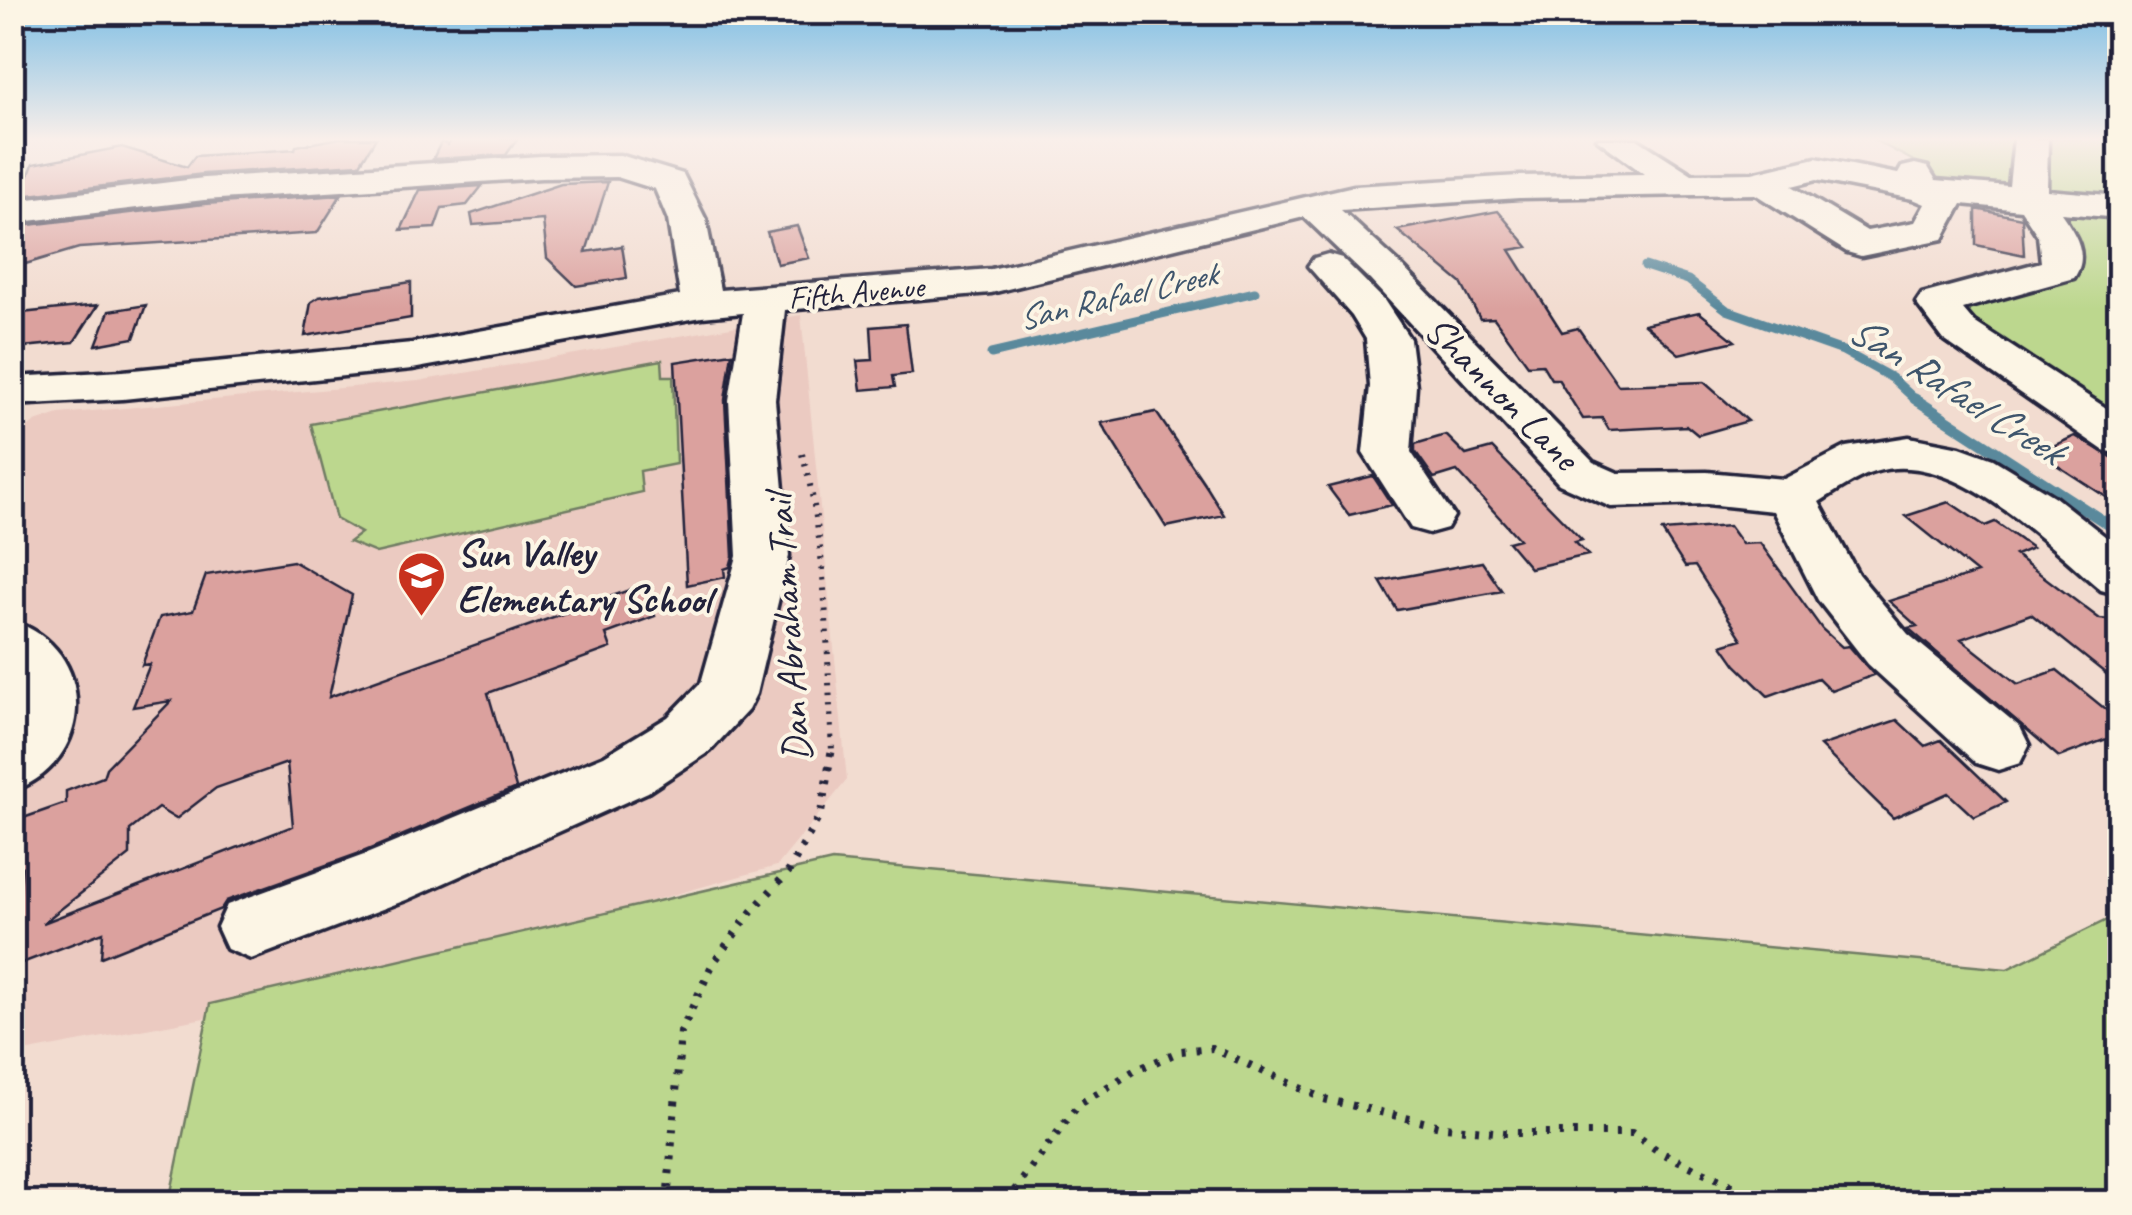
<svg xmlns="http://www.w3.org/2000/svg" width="2132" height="1215" font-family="Caveat,sans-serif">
<rect width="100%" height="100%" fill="#f2dcd0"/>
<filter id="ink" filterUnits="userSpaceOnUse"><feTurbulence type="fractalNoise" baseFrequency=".01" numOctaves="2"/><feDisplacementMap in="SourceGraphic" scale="20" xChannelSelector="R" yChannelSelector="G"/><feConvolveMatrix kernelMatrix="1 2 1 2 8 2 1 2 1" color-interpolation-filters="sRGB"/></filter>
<g filter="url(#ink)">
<!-- built -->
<path fill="#ebcac1" d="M801,315L847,780L777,866L529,935L523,958L13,1054L12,455L24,431L35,422L59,414L418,381Z"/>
<!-- green -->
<path fill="#bcd78e" stroke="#6f7c64" stroke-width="2.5" d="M1872,139H2119V429L2043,380L1955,306L2072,276L2064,223L1936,182L1912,160Z
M662,360L663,376H673L676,464L640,471L642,492L376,553L349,542L361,533L336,519L311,424Z
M832,861L2007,969L2119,914V1202H169L210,1004Z"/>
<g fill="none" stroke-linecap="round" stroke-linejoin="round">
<!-- stream-far1 -->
<path stroke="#5a899c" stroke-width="9" d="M1645,266L1688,280L1727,310L1843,351L1892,378L1918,402
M991,354L1255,292"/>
<!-- stream -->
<path stroke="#5a899c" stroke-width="11" d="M1915,399L2120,532"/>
</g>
<!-- building -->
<path fill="#dba19e" stroke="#22223b" stroke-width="2.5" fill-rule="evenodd" d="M340,138H376L360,164L204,174L21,196L33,164L122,147L187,167L195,156L295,149L296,146Z
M453,138H518L506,155L433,159L441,142L448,145Z
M608,182L586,252L622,246L627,278L576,286L547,258L543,220L473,225L471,214L561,184Z
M482,186L467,205L442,208L435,228L401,230L420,190Z
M341,195L317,233L79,248L12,268V227L204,204Z
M1976,209L2022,218L2024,255L1976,245Z
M1498,211L1528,247L1510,250L1562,332L1578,328L1618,385L1704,382L1748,421L1698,435L1687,426L1609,430L1602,418L1583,419L1558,379H1551L1542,364L1528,365L1494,318L1480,319L1461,283L1397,230Z
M797,226L809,258L777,264L767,232Z
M411,282V318L305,336L311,302L319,297Z
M98,305L74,342L12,348V314Z
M146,305L134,338L96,345L109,311Z
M1699,312L1735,341L1679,354L1644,324Z
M906,324L912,374L893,376L895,387L861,390L857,361L873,360L871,327Z
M732,353L725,400L733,556L730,567L724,569L725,577L687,585L675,362Z
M1156,412L1208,489L1224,515L1166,527L1101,423Z
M1446,435L1466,455L1492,448L1582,540L1575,542L1588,555L1530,568L1508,542L1519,539L1457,471L1434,478L1415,451V444Z
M2075,436L2120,462V506L2038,453Z
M1373,476L1392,505L1349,515L1328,487Z
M1949,502L1985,526L1995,522L2032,548L2015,555L2100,619L2120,621V685L2031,614L1961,639L2018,684L2057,670L2120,721V734L2059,757L1908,628L1917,626L1889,601L1977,573L1906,516Z
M1729,526L1742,544L1760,543L1822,629L1842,647L1849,646L1874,675L1831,691L1818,678L1768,696L1736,665L1722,645L1742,639L1695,566L1685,567L1662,531Z
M293,561L352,595L329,697L643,585L655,616L606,634L611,648L488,693L516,788L363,852L226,901L221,909L101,957L103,932L14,966L22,867L12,870V822L66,803V791L103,777L106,768L171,701L133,707L150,664L142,665L160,617L193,611L206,575ZM287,763L293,826L43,923L130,855V830L158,808L176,819L216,788Z
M1482,562L1502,591L1397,610L1380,581Z
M1897,720L1925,746L1941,740L2006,802L1974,817L1948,793L1893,818L1820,746Z"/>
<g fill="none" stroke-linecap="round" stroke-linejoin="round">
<defs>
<path id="minor" d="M1597,139H1637L1692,174L1752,173L1816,158L1898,174L1902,167L1915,164L1928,167L1936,180L2009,186L2014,139H2048L2047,190L2120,196V218L2061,213C2075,233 2090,255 2074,278L1963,309L1974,322L2120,417V454L2103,450L1944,340L1916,303L1922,294L2041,262L2038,236L2021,210L1962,204L1943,239L1861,256L1847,252L1755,194L1519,198L1341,210L1398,262L1593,462L1618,473L1707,472L1784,479L1846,447L1909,437L1960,447L1993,459L2055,497L2120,548V595L2101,590C2046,544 1953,446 1874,472C1855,478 1837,491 1819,502L1858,574L1908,634L2020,727L2029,745L2020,763L1998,770L1976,763L1868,664L1818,600L1773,511L1707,504L1611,507L1559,484L1370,280L1304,217L991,293L785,310L775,400L789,556L756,694L748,710L710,751L648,792L406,900L251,959L227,949L217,927L227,905L364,855L604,756L668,717L701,683L737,556L729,400L743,313L702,317L412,369L123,399L12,405V377L123,371L412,343L680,295L668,220L655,189L617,177L541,178L204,200L12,223V201L204,178L541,156L620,155L683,174L706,220L720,290L991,269L1354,186L1519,176L1644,174ZM1816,180L1913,199L1925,204L1915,222L1867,231L1792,186Z
M1328,254L1342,258L1384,300L1410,339L1416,386L1411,452L1454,516L1447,528L1429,533L1411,528L1363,453L1370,386L1366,339L1352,316L1308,266L1314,258Z
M12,621C99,648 96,763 12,791V725L19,700L12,674Z"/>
</defs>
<!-- minor casing -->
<use href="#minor" stroke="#22223b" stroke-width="7"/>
<!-- path-far1 -->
<path stroke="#22223b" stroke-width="6" stroke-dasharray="2.5 8" stroke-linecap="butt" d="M802,454C828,540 827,660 832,751"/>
<!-- path -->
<path stroke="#22223b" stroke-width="8" stroke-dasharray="4 10" stroke-linecap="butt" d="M667,1202L681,1032L713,963L752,911L789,871L821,813L832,748
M1006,1202L1078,1105L1134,1071L1181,1051L1212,1048L1324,1099L1445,1127L1505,1133H1632L1660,1152L1729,1184L1745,1202"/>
<!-- minor -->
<use href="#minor" fill="#fcf5e5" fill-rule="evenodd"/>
</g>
</g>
<!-- sky -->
<linearGradient id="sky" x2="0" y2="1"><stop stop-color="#7ebee4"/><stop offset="0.45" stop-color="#f9efea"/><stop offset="1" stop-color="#f9efea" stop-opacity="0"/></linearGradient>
<rect width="2132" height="309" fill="url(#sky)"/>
<!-- icons -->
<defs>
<symbol id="school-pin" viewBox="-11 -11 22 30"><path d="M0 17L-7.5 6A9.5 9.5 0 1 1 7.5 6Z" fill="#c8321e" stroke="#fcf5e5"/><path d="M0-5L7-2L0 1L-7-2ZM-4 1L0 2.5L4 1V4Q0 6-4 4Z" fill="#fff"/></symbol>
</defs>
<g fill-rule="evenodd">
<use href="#school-pin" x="394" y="548" width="55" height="75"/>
</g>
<g text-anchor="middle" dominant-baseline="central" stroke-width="8" stroke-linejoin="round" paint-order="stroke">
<!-- far-street labels -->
<g font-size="32" fill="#22223b" stroke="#fcf5e5">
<text transform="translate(856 292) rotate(-5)">Fifth Avenue</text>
</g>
<!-- far-water labels -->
<g font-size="35" font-style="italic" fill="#3e556c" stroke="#fcf5e5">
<text transform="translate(1117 296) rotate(-13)">San Rafael Creek</text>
</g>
<!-- street labels -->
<g font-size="40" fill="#22223b" stroke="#fcf5e5">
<text transform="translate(1502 393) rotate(45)">Shannon Lane</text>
<text transform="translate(788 628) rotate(-94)">Dan Abraham Trail</text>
</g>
<!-- poi labels -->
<g font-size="40" font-weight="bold" fill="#22223b" stroke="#fcf5e5" text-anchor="start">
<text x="457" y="553">Sun Valley<tspan x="457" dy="46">Elementary School</tspan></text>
</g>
<!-- water labels -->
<g font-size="42" font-style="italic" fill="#3e556c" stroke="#fcf5e5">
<text transform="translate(1956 390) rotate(32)">San Rafael Creek</text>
</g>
</g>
<!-- margin -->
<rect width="2132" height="1215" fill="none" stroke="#fcf5e5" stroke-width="50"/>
<rect x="25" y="25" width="2082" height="1165" fill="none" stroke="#22223b" stroke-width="4" filter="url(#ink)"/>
</svg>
